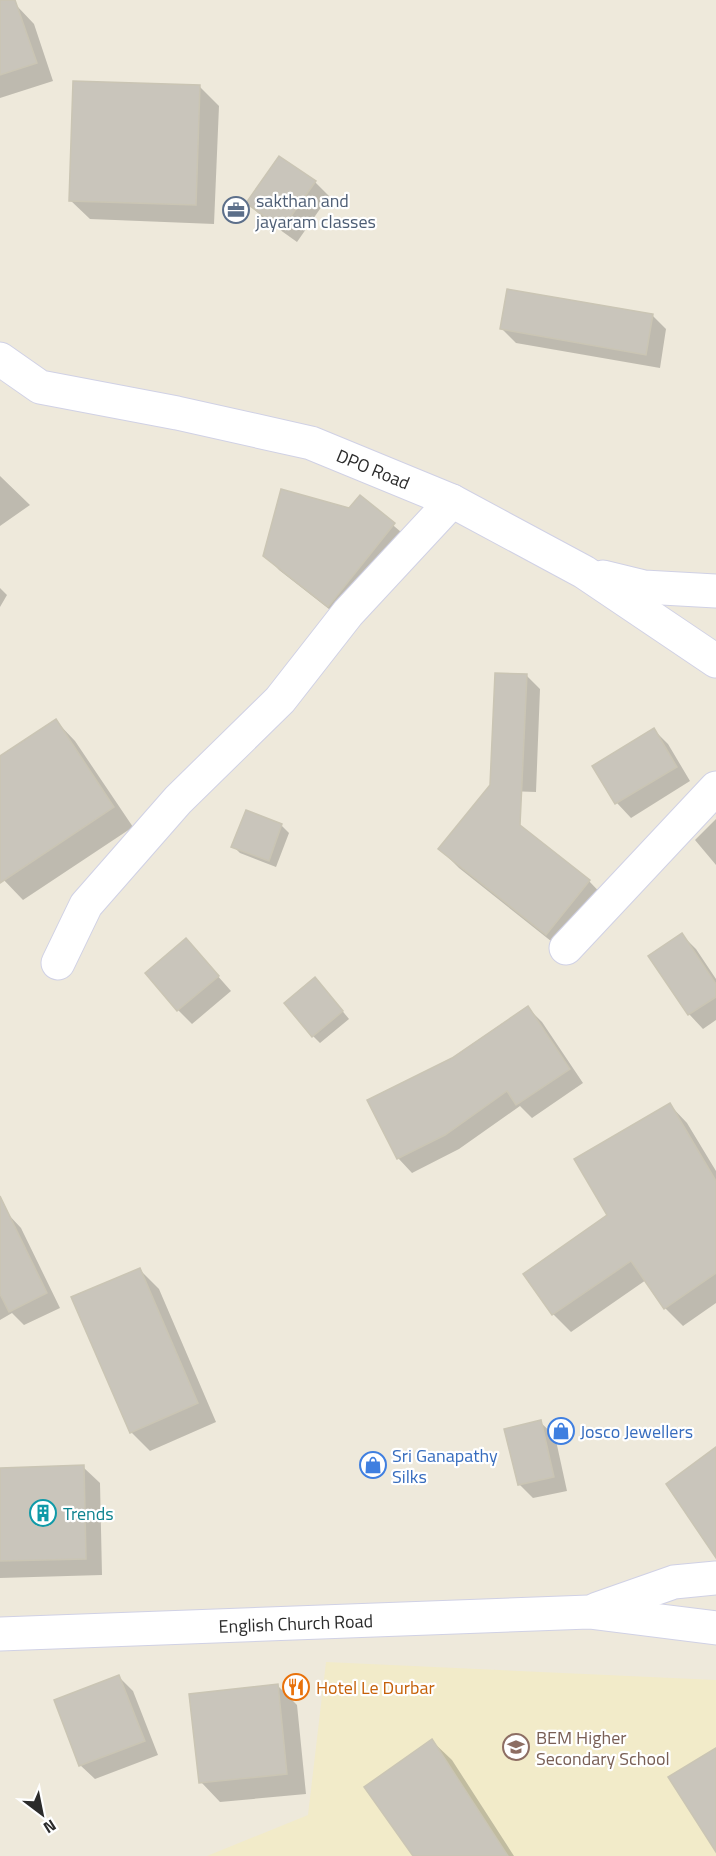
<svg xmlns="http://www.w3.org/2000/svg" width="716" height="1856" font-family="'Titillium Web',sans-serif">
<rect width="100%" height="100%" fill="#eee9db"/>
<!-- education -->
<path fill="#f2ebc9" d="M326,1662L716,1680V1856H207L308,1815Z"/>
<!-- shadow -->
<path fill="#0003" d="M0,0L17,6L34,24L53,81L0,98Z
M200,87L219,106L214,224L90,219L70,200Z
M280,158L315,182L329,196L297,242L262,217L248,203Z
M652,315L666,329L660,368L516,343L502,329Z
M0,476L30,505L0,526Z
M360,497L408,538L343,620L279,570L265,555L350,510Z
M0,588L7,595L0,607Z
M526,675L540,689L536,792L506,791Z
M56,721L75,741L133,827L23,900L0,876V758Z
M654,730L668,744L690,781L631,818L617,803L594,767Z
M716,819V865L695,840Z
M281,825L289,833L276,867L240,853L233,846Z
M440,849L589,881L608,901L566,953L459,868Z
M682,935L696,949L716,979V1020L703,1029L689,1014Z
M186,940L231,991L192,1024L178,1010Z
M322,986L349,1019L320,1043L313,1036Z
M528,1008L542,1022L583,1083L532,1118L520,1106L459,1149L412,1173L398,1158L453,1059Z
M670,1105L687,1123L716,1171V1303L683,1326L665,1308L646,1280L571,1332L553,1314L525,1274L609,1216Z
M7,1213L21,1228L60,1308L24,1325L12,1313L0,1320V1217Z
M139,1269L159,1289L216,1422L150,1451L131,1432Z
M540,1422L555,1436L567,1491L533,1498L519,1484Z
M83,1467L100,1483L102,1575L0,1578V1469Z
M119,1677L133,1691L158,1755L95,1779L80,1765Z
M277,1685L297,1705L306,1794L220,1802L201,1782Z
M432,1741L452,1760L514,1856H415Z"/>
<!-- building -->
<path fill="#c9c5bb" stroke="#cac5b4" stroke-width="1.5" d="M0,0H15L37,63L0,75Z
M73,81L200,85L196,205L69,201Z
M279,156L316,181L282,229L246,203Z
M507,289L653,314L646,355L500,329Z
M281,489L349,508L360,495L395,523L328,607L263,556Z
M495,673L527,674L520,825L590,880L546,935L438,849L490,785Z
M56,719L114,807L0,883V756Z
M654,728L677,767L615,804L592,766Z
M246,810L282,824L269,861L231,847Z
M682,933L716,984V997L688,1015L648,956Z
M186,938L219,976L177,1011L145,973Z
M315,977L343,1011L312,1037L284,1003Z
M528,1006L570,1069L516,1105L507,1091L445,1135L397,1159L367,1100L452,1058Z
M670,1103L716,1181V1273L664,1309L631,1261L552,1315L523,1274L607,1215L574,1159Z
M0,1196L47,1293L9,1312L0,1294Z
M140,1268L198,1403L130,1433L71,1297Z
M541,1420L554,1477L518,1485L504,1429Z
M716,1447V1558L666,1484Z
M84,1465L86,1559L0,1561V1468Z
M119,1675L145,1741L79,1766L54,1700Z
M278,1684L287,1774L199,1783L189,1694Z
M432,1739L508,1856H413L364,1787Z
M716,1748V1852L668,1777Z"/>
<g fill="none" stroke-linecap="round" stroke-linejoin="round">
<defs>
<path id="minor" d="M566,948L716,788
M58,963L86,905L178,800L280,700L348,613L452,501"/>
<g id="tertiary">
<path id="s1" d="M0,359L40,387L177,413L311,443L452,501L584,572L716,661"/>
<path d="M603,577L644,587L716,591"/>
</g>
<g id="secondary">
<path d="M597,1609L674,1582L716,1578"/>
<path id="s2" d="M0,1634L589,1612L716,1628"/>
</g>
</defs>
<!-- minor casing -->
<use href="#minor" stroke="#d0d1e5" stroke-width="35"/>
<!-- tertiary casing -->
<use href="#tertiary" stroke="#d0d1e5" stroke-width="35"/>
<!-- secondary casing -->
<use href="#secondary" stroke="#d0d1e5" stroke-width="35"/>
<!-- minor -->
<use href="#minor" stroke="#fff" stroke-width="33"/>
<!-- tertiary -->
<use href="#tertiary" stroke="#fff" stroke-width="33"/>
<!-- secondary -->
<use href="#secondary" stroke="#fff" stroke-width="33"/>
</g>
<!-- icons -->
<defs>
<symbol id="office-ring" viewBox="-11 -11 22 22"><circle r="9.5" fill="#fff" stroke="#5c6f8a" stroke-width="1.5"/><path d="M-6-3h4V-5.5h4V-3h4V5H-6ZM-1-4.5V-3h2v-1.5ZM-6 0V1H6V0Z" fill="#5c6f8a"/></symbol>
<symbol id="shop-ring" viewBox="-11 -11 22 22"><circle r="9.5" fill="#fff" stroke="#3f7fe0" stroke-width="1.5"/><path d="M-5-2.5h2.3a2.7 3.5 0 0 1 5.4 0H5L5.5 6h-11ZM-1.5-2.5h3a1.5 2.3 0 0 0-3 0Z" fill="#3f7fe0"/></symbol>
<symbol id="building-ring" viewBox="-11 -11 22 22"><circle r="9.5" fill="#fff" stroke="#0f9aa8" stroke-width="1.5"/><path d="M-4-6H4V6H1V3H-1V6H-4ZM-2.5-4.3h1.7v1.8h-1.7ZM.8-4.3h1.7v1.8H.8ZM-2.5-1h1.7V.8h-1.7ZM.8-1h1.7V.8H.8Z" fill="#0f9aa8"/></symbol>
<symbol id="restaurant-ring" viewBox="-11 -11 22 22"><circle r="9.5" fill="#fff" stroke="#e8710a" stroke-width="1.5"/><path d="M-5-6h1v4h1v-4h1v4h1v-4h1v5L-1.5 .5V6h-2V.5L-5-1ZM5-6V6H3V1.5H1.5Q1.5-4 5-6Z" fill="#e8710a"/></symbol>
<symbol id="school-ring" viewBox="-11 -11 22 22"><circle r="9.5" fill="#fff" stroke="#8d6e63" stroke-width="1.5"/><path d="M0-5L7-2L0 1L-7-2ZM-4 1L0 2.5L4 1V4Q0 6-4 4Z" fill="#8d6e63"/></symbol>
</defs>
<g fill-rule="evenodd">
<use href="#office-ring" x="221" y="195" width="30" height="30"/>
<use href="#shop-ring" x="546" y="1416" width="30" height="30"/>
<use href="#shop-ring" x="358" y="1450" width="30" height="30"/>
<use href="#building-ring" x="28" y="1498" width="30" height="30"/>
<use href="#restaurant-ring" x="281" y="1672" width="30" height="30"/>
<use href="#school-ring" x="501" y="1732" width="30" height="30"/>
</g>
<g text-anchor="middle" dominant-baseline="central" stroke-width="4.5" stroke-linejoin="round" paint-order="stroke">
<!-- service labels -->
<g font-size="18" fill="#4e5e75" stroke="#fff" text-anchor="start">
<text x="256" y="200">sakthan and<tspan x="256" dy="21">jayaram classes</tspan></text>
</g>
<!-- street labels -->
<g font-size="18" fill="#2b2b2b" stroke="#fff">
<text stroke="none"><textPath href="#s1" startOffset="393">DPO Road</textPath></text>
<text stroke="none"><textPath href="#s2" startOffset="296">English Church Road</textPath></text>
</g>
<!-- shop labels -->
<g font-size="18" fill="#366cbe" stroke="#fff" text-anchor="start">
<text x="580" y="1431">Josco Jewellers</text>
<text x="392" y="1455">Sri Ganapathy<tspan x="392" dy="21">Silks</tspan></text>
</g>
<!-- culture labels -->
<g font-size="18" fill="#0d838f" stroke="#fff" text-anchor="start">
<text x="63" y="1513">Trends</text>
</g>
<!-- food labels -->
<g font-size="18" fill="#c56008" stroke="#fff" text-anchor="start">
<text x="316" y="1687">Hotel Le Durbar</text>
</g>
<!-- education labels -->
<g font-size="18" fill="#785e54" stroke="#fff" text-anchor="start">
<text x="536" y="1737">BEM Higher<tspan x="536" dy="21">Secondary School</tspan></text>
</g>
</g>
<!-- north arrow -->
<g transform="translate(42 1814) rotate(148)" stroke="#ffffff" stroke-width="4.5" paint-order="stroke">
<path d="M0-4.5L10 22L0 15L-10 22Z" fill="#2b2b2b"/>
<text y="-9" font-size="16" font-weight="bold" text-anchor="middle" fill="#2b2b2b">N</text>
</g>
</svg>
